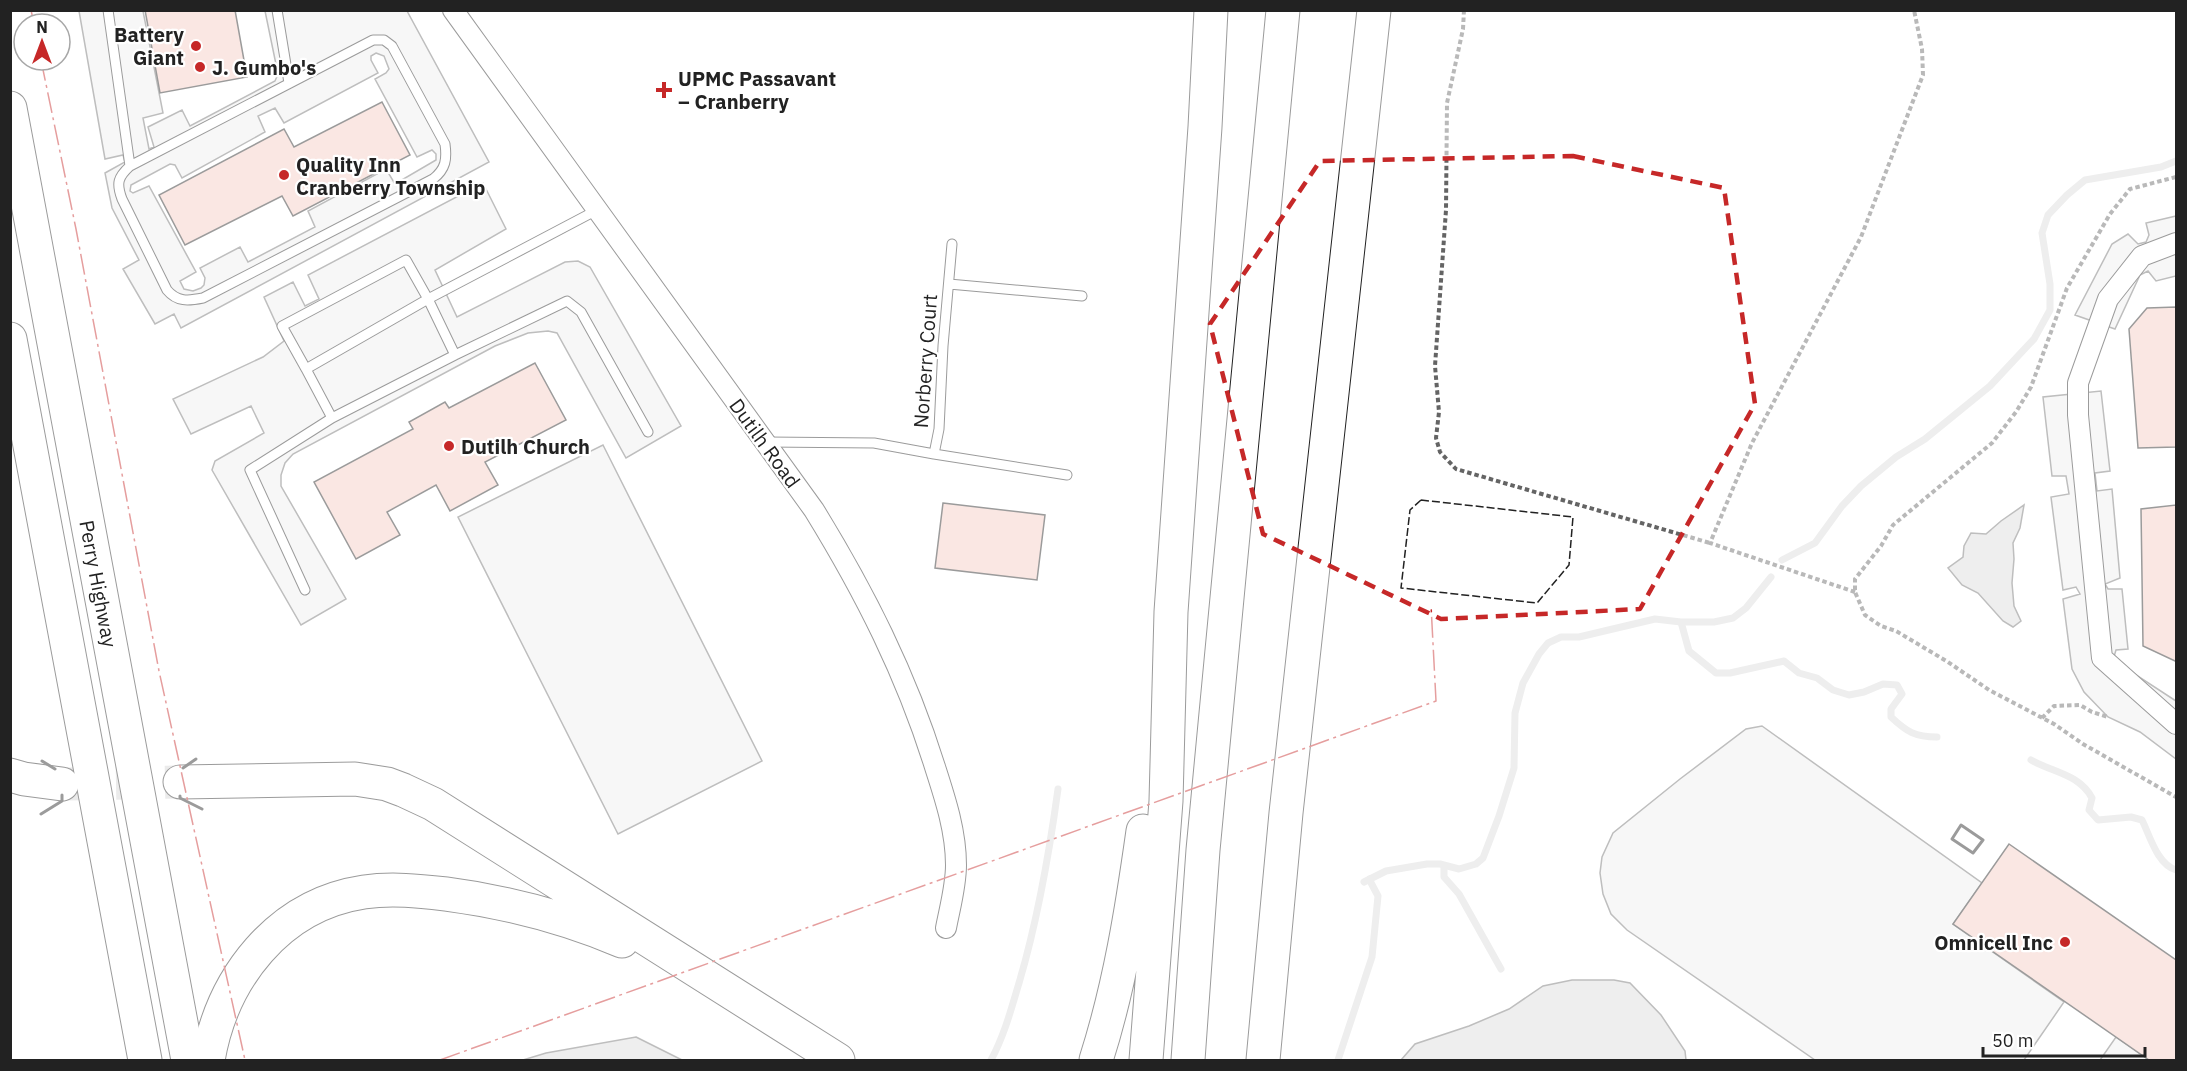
<svg xmlns="http://www.w3.org/2000/svg" width="2187" height="1071" font-family="'IBM Plex Sans',sans-serif">
<rect width="100%" height="100%" fill="#fff"/>
<!-- green -->
<path fill="#eee" stroke="#6f6f6f" stroke-width="1.5" d="M603,445L762,761L618,834L458,517Z"/>
<!-- parking -->
<path fill="#ededed" stroke="#6f6f6f" stroke-width="1.5" fill-rule="evenodd" d="M79,11H143L163,113L143,118L149,149L154,147L148,127L182,110L190,126L275,81L278,74L265,11H407L489,162L181,328L174,314L155,324L123,269L139,260L112,208L105,173L125,162L123,155L105,159ZM376,53L384,56L389,69L386,73L375,79L417,157L432,150L436,154V160L395,184L386,169L308,211L315,227L248,262L240,247L200,268L205,278L204,285L201,288L193,291L184,289L180,281L196,272L149,186L133,193L130,191L131,185L170,164L175,165L182,178L265,132L258,116L275,108L284,123L378,73L371,60V56Z
M483,183L506,229L435,270L457,317L565,262L578,261L590,267L681,426L626,458L557,333L548,331L528,333L495,346L293,454L285,463L281,475V486L346,599L301,625L212,470L215,461L264,433L251,406L191,434L173,399L263,357L284,341L264,297L293,282L305,306L319,299L308,275Z
M2176,216V276L2156,281L2148,271L2140,275L2115,329L2075,315L2112,244L2128,234L2138,244L2146,242L2149,235L2146,223Z
M2101,391L2110,471L2095,473L2097,491L2112,489L2120,578L2105,584L2108,589H2122L2128,649L2116,650L2113,660L2176,701V759L2140,732L2108,717L2084,692L2072,669L2063,599L2080,594L2076,587L2063,590L2051,497L2069,494L2066,476H2052L2043,397Z
M1762,726L1982,883L1953,924L2064,1002L2024,1060H1815L1627,930L1611,914L1603,894L1600,873L1602,857L1613,833L1680,779L1746,729Z
M2116,1037L2149,1060H2100Z"/>
<!-- water -->
<path fill="#d9d9d9" stroke="#6f6f6f" stroke-width="1.5" d="M2024,505L2020,528L2013,543L2014,559L2012,583L2014,606L2021,621L2013,627L2003,621L1978,593L1962,585L1948,568L1963,557L1964,546L1971,533L1986,534L2001,521Z
M1572,980H1614L1630,983L1661,1015L1685,1051L1686,1060H1401L1415,1044L1469,1026L1509,1009L1543,986Z
M636,1037L682,1060H523L546,1053Z"/>
<g fill="none" stroke-linecap="round" stroke-linejoin="round">
<!-- stream -->
<path stroke="#d9d9d9" stroke-width="7" d="M1782,560L1815,543L1842,506L1861,486L1896,457L1925,439L1990,386L2034,339L2050,310V284L2042,233L2048,215L2067,195L2085,180L2161,167L2176,161
M1681,622L1689,651L1716,673H1730L1784,661L1799,673L1817,678L1833,690L1849,695L1864,692L1883,684L1897,685L1902,694L1891,709V717C1907,732 1915,737 1937,737
M2031,760C2054,773 2079,774 2092,798L2089,810L2098,820L2131,817L2142,820C2150,836 2157,864 2176,870
M1444,865V877L1459,894L1501,969
M1364,882L1386,871L1427,864H1440L1459,869L1476,864L1483,858L1499,816L1514,768L1515,713L1523,683L1539,654L1548,643L1561,637H1579L1655,619L1681,622H1714L1733,618L1746,608L1771,577
M991,1060C1004,1036 1011,1010 1019,983C1038,919 1049,855 1058,789
M1338,1060L1372,957L1378,896L1369,879"/>
</g>
<!-- building -->
<path fill="#f3c9c0" stroke="#222" stroke-width="1.5" d="M145,10H235L247,77L160,93Z
M382,102L410,155L293,216L282,196L185,245L159,195L284,129L294,147Z
M2176,307V447L2138,448L2129,329L2147,308Z
M535,363L566,420L485,462L498,485L450,511L436,485L387,512L400,535L356,559L314,482L413,429L409,422L445,402L449,408Z
M943,503L1045,515L1037,580L935,568Z
M2176,505V661H2175L2143,646L2141,509Z
M2009,844L2176,960V1060H2149L1953,924Z"/>
<g fill="none" stroke-linecap="round" stroke-linejoin="round">
<!-- motorway-tunnel -->
<path stroke="#d3d3d3" stroke-width="33" stroke-dasharray="33 16" stroke-linecap="butt" d="M67,784L180,782"/>
<defs>
<path id="service" d="M108,10L130,166
M277,10L289,83
M373,40H384L392,46L445,144C447,159 446,169 433,179L203,298C188,301 177,302 167,290L122,199C116,183 118,177 130,166Z
M597,210L428,299L306,369L332,418L455,355L567,301L581,312L648,432
M949,284L1082,296
M306,369L282,326L406,260L428,299L455,355
M767,442L874,443L934,454L939,429L943,346L952,244
M934,454L1067,475
M305,590L250,470L332,418"/>
<path id="minor" d="M453,10L814,510C865,593 906,674 935,767C945,798 956,831 956,865C956,886 950,907 946,928
M2176,243L2142,256L2108,299L2078,383V415L2102,658L2176,724"/>
<g id="trunk">
<path id="s1" d="M10,108L188,1060"/>
<path d="M10,339L145,1060"/>
</g>
<path id="motorway" d="M10,775L24,779L62,784
M180,782L355,779L387,784L403,790L433,804L838,1060
M208,1060C222,978 278,905 364,892C392,888 419,891 446,894C507,902 565,917 622,941
M1096,1060C1120,985 1132,909 1143,831
M1146,1060L1166,801L1171,612L1205,127L1211,10
M1188,1060L1203,850L1283,10
M1263,1060L1286,813L1374,10"/>
</defs>
<!-- service casing -->
<use href="#service" stroke="#222" stroke-width="11"/>
<!-- minor casing -->
<use href="#minor" stroke="#222" stroke-width="22"/>
<!-- trunk casing -->
<use href="#trunk" stroke="#222" stroke-width="35"/>
<!-- motorway casing -->
<use href="#motorway" stroke="#222" stroke-width="35"/>
<!-- path -->
<path stroke="#646464" stroke-width="4" stroke-dasharray="4.5 3" stroke-linecap="butt" d="M1464,10L1463,29L1447,103L1446,210L1435,366L1439,412L1436,438L1440,452L1456,469L1710,543
M2176,177L2130,189L2110,214L2067,288L2031,387L2016,412L1992,443L1893,525L1881,546L1855,579V592L1865,615L1881,626L1896,631L1948,662L1989,690L2054,724L2083,744L2176,797
M1855,592L1710,543L1752,443L1861,237L1923,75L1922,49L1914,10
M2042,718L2054,706L2080,705L2092,712L2108,717"/>
<!-- service -->
<use href="#service" stroke="#fff" stroke-width="9"/>
<!-- minor -->
<use href="#minor" stroke="#fff" stroke-width="20"/>
<!-- trunk -->
<use href="#trunk" stroke="#fff" stroke-width="33"/>
<!-- motorway -->
<use href="#motorway" stroke="#fff" stroke-width="33"/>
<!-- fence -->
<path stroke="#222" stroke-width="1.5" stroke-dasharray="8 3" stroke-linecap="butt" d="M1421,500L1573,517L1569,565L1537,603L1401,588L1410,510Z"/>
<!-- wall -->
<path stroke="#222" stroke-width="3" d="M42,761L55,769
M183,768L196,759
M180,796V798L202,809
M41,814L62,801V795
M1961,825L1983,840L1973,853L1952,839Z"/>
<!-- power -->
<path stroke="#c62828" stroke-width="1.5" stroke-dasharray="21 4.5 3 4.5" stroke-linecap="butt" d="M31,10L34,24
M41,60L76,229L159,671L245,1060
M440,1060L1436,701L1431,605"/>
</g>
<!-- marked area -->
<path d="M0 0H2187V1071H0ZM1573,156L1724,188L1755,404L1640,609L1441,619L1263,534L1210,324L1320,161Z" fill="#fff" fill-opacity=".55" fill-rule="evenodd"/>
<path fill="none" stroke="#c62828" stroke-width="4.5" stroke-dasharray="12 8" stroke-linejoin="round" d="M1573,156L1724,188L1755,404L1640,609L1441,619L1263,534L1210,324L1320,161Z"/>
<!-- markers -->
<g fill="#c62828" stroke="#fff" stroke-width="2">
<circle cx="196" cy="46" r="6"/>
<circle cx="200" cy="67" r="6"/>
<path d="M661 81h6v6h6v6h-6v6h-6v-6h-6v-6h6z"/>
<circle cx="284" cy="175" r="6"/>
<circle cx="449" cy="446" r="6"/>
<circle cx="2065" cy="942" r="6"/>
</g>
<g text-anchor="middle" dominant-baseline="central" stroke-width="4.5" stroke-linejoin="round" paint-order="stroke">
<!-- poi labels -->
<g font-size="20" font-weight="bold" fill="#222" stroke="#fff" text-anchor="start">
<text x="184" y="34" text-anchor="end">Battery<tspan x="184" dy="23">Giant</tspan></text>
<text x="212" y="67">J. Gumbo's</text>
<text x="678" y="78">UPMC Passavant<tspan x="678" dy="23">– Cranberry</tspan></text>
<text x="296" y="164">Quality Inn<tspan x="296" dy="23">Cranberry Township</tspan></text>
<text x="461" y="446">Dutilh Church</text>
<text x="2053" y="942" text-anchor="end">Omnicell Inc</text>
</g>
<!-- street labels -->
<g font-size="20" fill="#222" stroke="#fff">
<text transform="translate(925 361) rotate(-86)">Norberry Court</text>
<text transform="translate(765 443) rotate(54)">Dutilh Road</text>
<text stroke="none"><textPath href="#s1" startOffset="484">Perry Highway</textPath></text>
</g>
</g>
<!-- border -->
<rect width="2187" height="1071" fill="none" stroke="#222222" stroke-width="24"/>
<!-- north arrow -->
<g transform="translate(42 42)"><circle r="28" fill="#ffffff" stroke="#a7a7a7" stroke-width="1.5"/>
<path d="M0-4.5L10 22L0 15L-10 22Z" fill="#c62828"/>
<text y="-9" font-size="16" font-weight="bold" text-anchor="middle" fill="#222222">N</text>
</g>
<!-- scale -->
<path d="M1983 1047v9h162v-9" fill="none" stroke="#222222" stroke-width="3"/>
<text x="1992" y="1047" font-size="18" fill="#222222" stroke="#ffffff" stroke-width="4.5" paint-order="stroke">50 m</text>
</svg>
